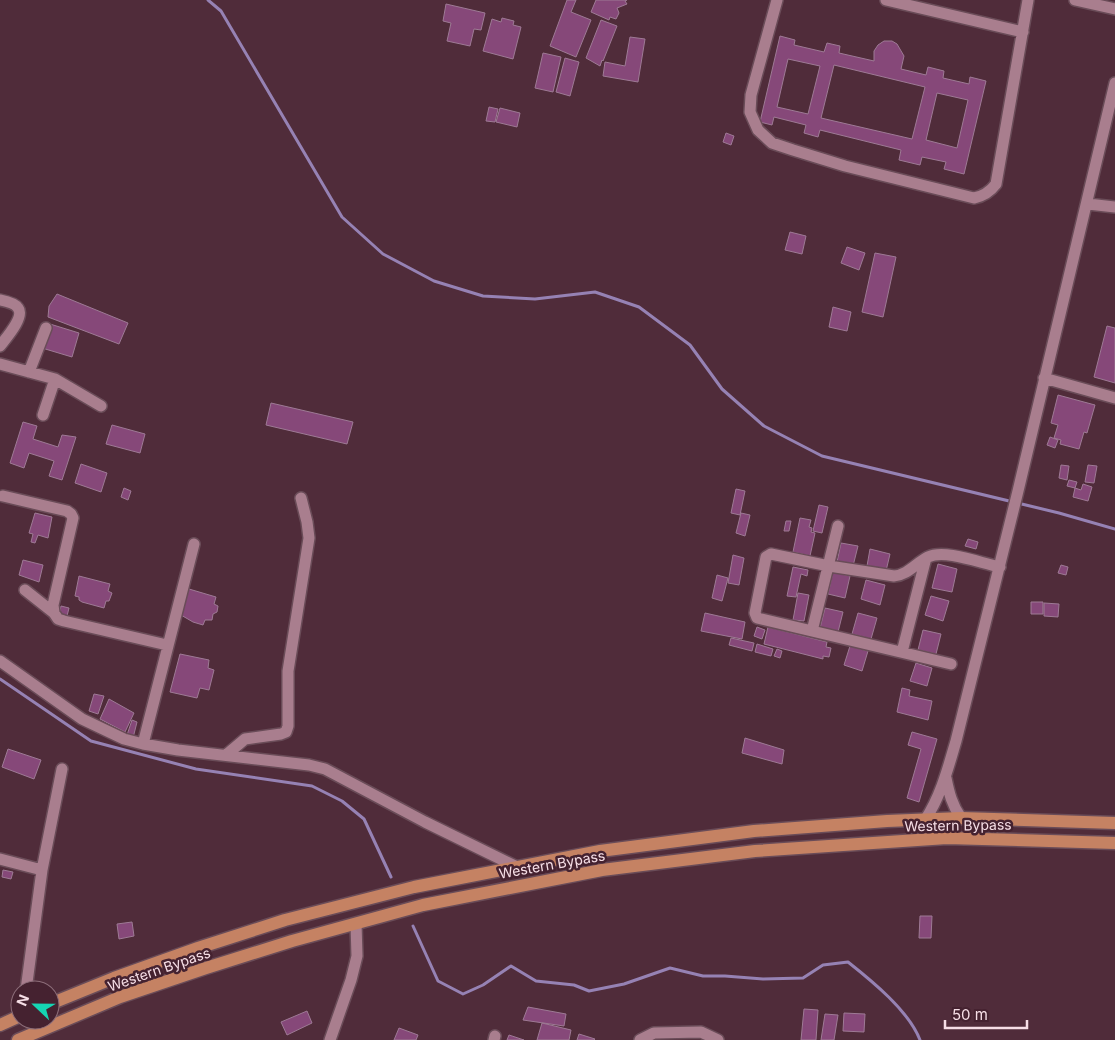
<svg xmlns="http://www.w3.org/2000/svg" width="1115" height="1040" font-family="Inter,sans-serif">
<rect width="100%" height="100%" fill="#502c3a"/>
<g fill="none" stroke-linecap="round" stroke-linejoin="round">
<!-- stream -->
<path stroke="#9682b4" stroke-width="3" d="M208,0L221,11L342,217L383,254L434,281L483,296L535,299L595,292L639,307L690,345L722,389L764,426L822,456L1059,513L1115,529
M0,679L91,741L196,769L312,786L342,801L364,819L391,877
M413,926L438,981L463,994L483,985L511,966L536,981L574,985L589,991L624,984L670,968L703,976H725L763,979L803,978L823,965L848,962C872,981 909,1011 920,1040"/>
</g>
<!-- building -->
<path fill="#864879" stroke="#9e7a95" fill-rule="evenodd" d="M567,0H576L571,12L591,20L576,57L550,46Z
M596,0H627L625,1L627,4L617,8L619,13L616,19L610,17L609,20L591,12Z
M446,4L485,13L481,30L474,29L470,46L447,41L451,23L443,21Z
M502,18L514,21L513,25L521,27L513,59L483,51L492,19L501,22Z
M601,20L617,26L603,61L602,60L600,66L586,58Z
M780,36L795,40L794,45L824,52L827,43L840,46L839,53L874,61V51L878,45L884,41H892L897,44L904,56L901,69L926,75L928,67L944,71L943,78L969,84L970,77L986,81L964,174L944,169L946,162L922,157L920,165L899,160L901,150L820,130L818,137L804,133L806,125L774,117L772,125L760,122ZM788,59L820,66L808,114L777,107ZM834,65L925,87L912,139L821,118ZM937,93L968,100L957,148L926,140Z
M630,37L645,39L638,82L603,76L605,62L625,66Z
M543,53L561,57L553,92L535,88Z
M565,58L579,62L570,96L556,92Z
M489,107L498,109L495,122L486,121Z
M500,108L520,113L517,127L496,122Z
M726,133L734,136L731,145L723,142Z
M790,232L806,236L802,254L785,250Z
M847,247L865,253L859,270L841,263Z
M875,253L896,257L883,317L862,312Z
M57,294L128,323L119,344L48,317L49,306Z
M833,307L851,312L847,331L829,327Z
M50,324L79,333L72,357L42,348Z
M1107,326L1115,328V383L1094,377Z
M1058,395L1095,405L1087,433L1084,432L1079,449L1060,444L1061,440L1054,438L1058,425L1051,423Z
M271,403L353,422L347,444L266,425Z
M23,422L37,426L33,439L58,447L62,435L76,437L62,480L49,476L54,461L29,453L24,468L10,463Z
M112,425L145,434L140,453L106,444Z
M1050,437L1058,440L1055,448L1047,445Z
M81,464L107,473L101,492L75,483Z
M1061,465L1069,466L1067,480L1059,478Z
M1088,465L1097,466L1094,483L1085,482Z
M1069,480L1077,482L1075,488L1067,486Z
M1083,484L1092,487L1088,501L1073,497L1075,488L1081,490Z
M124,488L131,491L128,500L121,497Z
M736,489L745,491L740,515L731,513Z
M819,505L828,507L822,533L813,531Z
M35,513L52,517L48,538L38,535L35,543L31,542L33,534L29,533Z
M741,513L750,515L745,536L736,533Z
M800,518L811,520L809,527L812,528L811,532L815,533L810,556L793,552Z
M786,521H791L789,531H784Z
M968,539L978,542L976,549L965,546Z
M841,543L858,546L853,566L837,562Z
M870,549L890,554L886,571L867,566Z
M733,555L744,558L739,585L728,583Z
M23,560L43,565L39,582L19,575Z
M938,564L957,569L952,592L932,588Z
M1061,565L1068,567L1066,575L1058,573Z
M793,567L808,570L807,576L801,574L796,597L787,596Z
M833,572L850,576L845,598L828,594Z
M717,575L728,578L722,601L712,598Z
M79,576L110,584L108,591L112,593L109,601H106L104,608L82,602L79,600V597L75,596Z
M866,580L885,585L880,605L861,599Z
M189,589L216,597L214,604L218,606L217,612L213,614L212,620H205L203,625L193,622L181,615Z
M798,593L809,595L804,621L793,620Z
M931,596L949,601L943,621L925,615Z
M1031,602H1043V614H1031Z
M1044,603L1059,604L1058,617L1044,616Z
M61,606L69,608L67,616L59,615Z
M825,608L843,612L838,632L820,628Z
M705,613L745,622L742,639L701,631Z
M858,613L877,618L871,639L852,634Z
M757,627L765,630L762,639L754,636Z
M768,627L827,642L826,647L831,648L829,657L823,656V659L764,644Z
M923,630L941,634L936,654L918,650Z
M731,638L754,643L752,651L729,645Z
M757,644L773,649L771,656L755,652Z
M850,646L868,651L862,671L844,665Z
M777,649L782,651L780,658L774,656Z
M180,654L209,660L208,668L214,670L209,690L200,688L197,698L170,692Z
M916,663L932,668L927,686L910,681Z
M902,688L910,690L909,696L932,701L928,720L897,712Z
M94,694L104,696L98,714L89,711Z
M109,699L134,713L125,732L100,719Z
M132,720L137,722L133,738L127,735Z
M912,732L937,739L919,802L907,798L921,749L908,745Z
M745,738L784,750L782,764L742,753Z
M8,749L41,760L34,779L2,767Z
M3,870L13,872L11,879L2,877Z
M920,916H932L931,938H919Z
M132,922L134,936L119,939L117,924Z
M528,1007L566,1014L564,1026L523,1020Z
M804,1009L818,1010L816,1040H801Z
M307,1011L312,1023L287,1035L281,1022Z
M844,1013L865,1014L864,1032L843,1031Z
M825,1014L838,1015L834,1040H821Z
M542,1023L571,1030L569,1040H537Z
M399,1028L418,1035L416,1040H394Z
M579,1034L595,1039L594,1040H577Z
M509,1035L524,1040H507Z"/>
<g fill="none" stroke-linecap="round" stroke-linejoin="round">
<defs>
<path id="minor" d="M777,0L751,95L750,112L758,130L772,143L793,150L845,166L974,198C984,196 990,192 996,184L1028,0
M886,0L1023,32
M1075,0L1115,9
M1088,204L1115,207
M0,300C5,301 15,303 18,308C25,317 6,338 0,346
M0,364L55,379L101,406
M29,372L46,328
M1044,378L1115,398
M43,415L55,379
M3,496L67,511L71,514L73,518L53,605L54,613
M25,590L54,613L58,619L64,621L167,645
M812,631L838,526
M902,652L926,558
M0,661L82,719L124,739L143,744L178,750L309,765L325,769L425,822L515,866
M951,664L757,618L755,613L766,557L771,554L829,566L894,576C908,575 916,563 928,557C945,549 980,563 1000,567
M143,744L194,544
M226,755L245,739L281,734L286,732L288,726V671L309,538L307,522L301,498
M946,778C949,793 952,805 961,818
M925,820C941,796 948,768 956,741L1018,491L1115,83
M0,859L42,870
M26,990L42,870L62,769
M330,1040L351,980L357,956L356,924
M494,1040L495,1036
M640,1040L654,1033L701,1032L718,1040"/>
<path id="major" d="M50,1004L114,978L198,948L285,920L414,887L600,851L754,831L887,821L961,818L1115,823
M0,1025L20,1016
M18,1040L120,997L206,968L292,941L423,905L602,870L755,851L947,838L1115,843"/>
</defs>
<!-- minor casing -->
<use href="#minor" stroke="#6a4c58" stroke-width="14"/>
<!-- major casing -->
<use href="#major" stroke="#6a4c58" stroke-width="15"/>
<!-- minor -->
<use href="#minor" stroke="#a97e8e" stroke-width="11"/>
<!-- major -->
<use href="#major" stroke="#c58263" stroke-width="12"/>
</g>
<g text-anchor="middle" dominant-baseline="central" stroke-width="5" stroke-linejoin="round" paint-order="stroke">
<!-- street labels -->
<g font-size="14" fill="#f6dee6" stroke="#452230">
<text transform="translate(958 825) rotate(-1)">Western Bypass</text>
<text transform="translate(552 864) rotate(-10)">Western Bypass</text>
<text transform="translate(159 969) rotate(-19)">Western Bypass</text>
</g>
</g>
<!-- north arrow -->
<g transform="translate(35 1005) rotate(292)"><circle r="24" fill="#452230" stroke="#8c6d79"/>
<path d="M0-4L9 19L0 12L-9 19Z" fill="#15d5b3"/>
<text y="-8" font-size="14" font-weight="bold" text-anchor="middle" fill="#f6dee6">N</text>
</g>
<!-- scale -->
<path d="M945 1020v8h82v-8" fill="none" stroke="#f6dee6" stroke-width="2.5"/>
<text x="952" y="1020" font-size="15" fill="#f6dee6" stroke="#452230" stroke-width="4" paint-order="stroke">50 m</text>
</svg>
